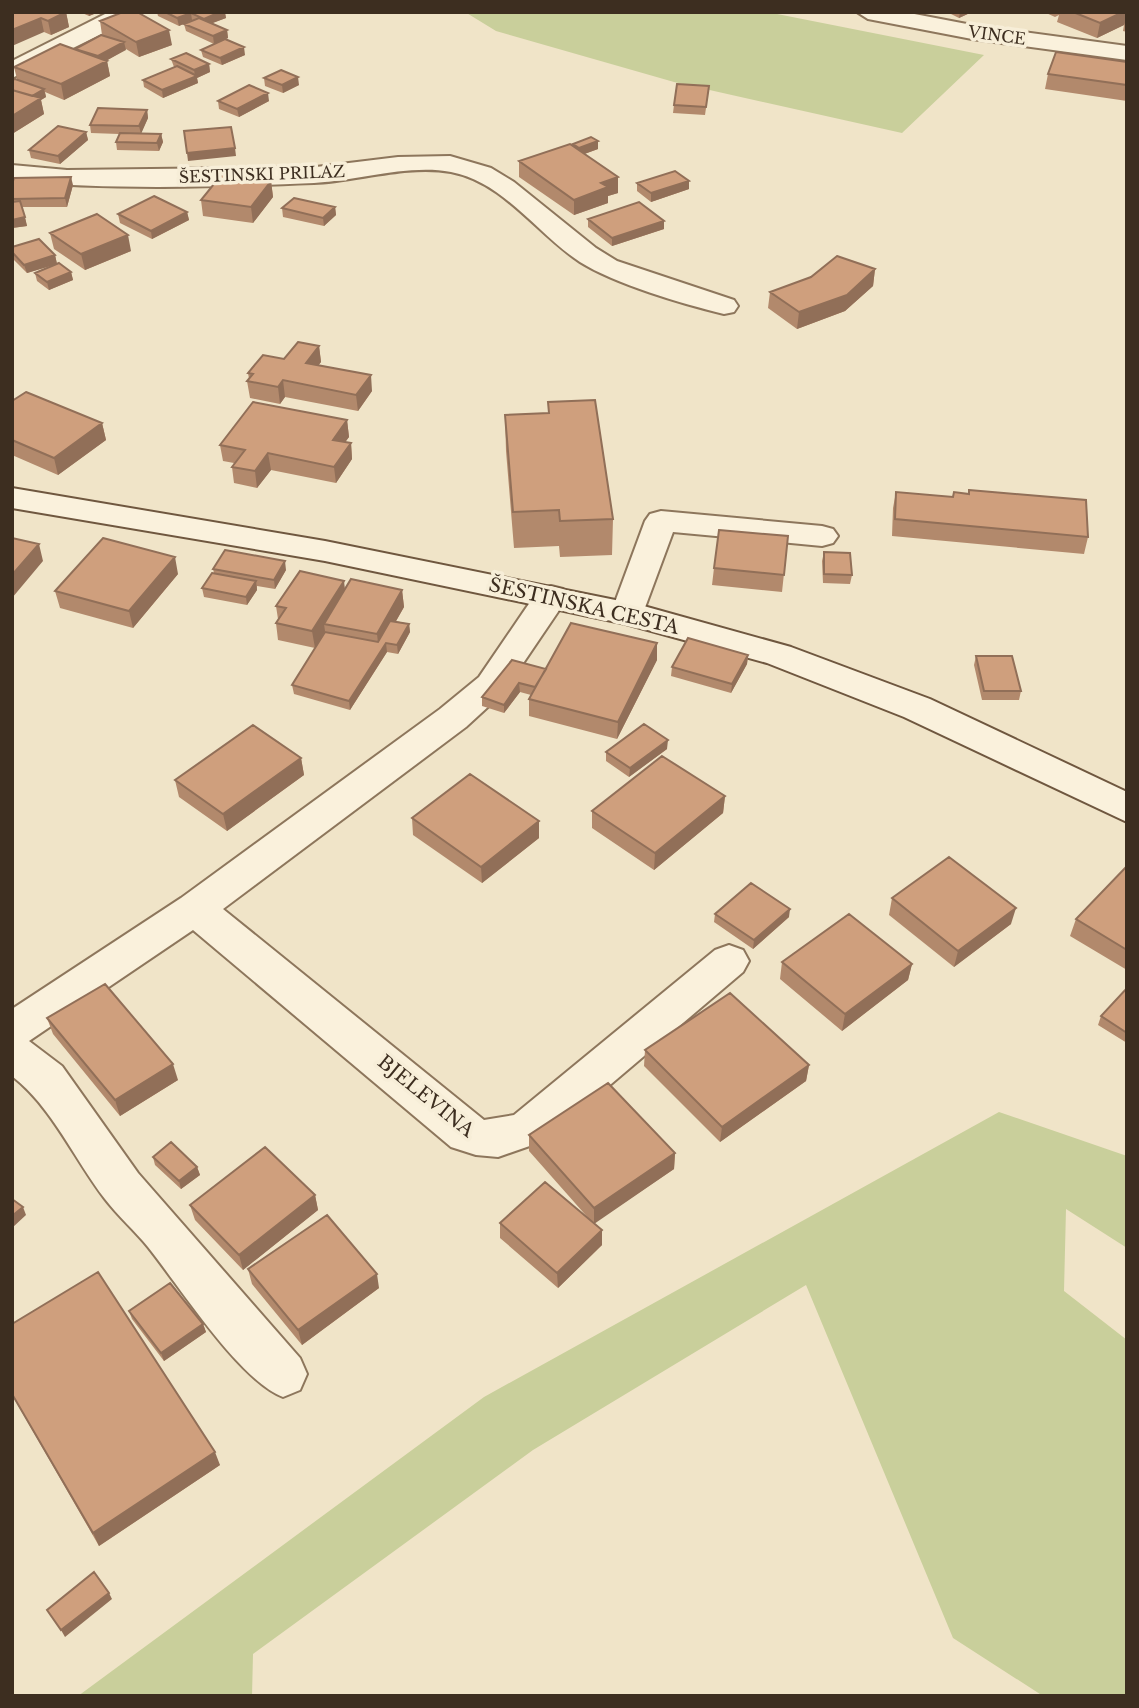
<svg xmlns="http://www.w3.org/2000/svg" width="1139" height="1708" font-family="'Libre Baskerville',serif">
<rect width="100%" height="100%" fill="#f0e4c8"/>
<!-- green -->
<path fill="#c9cf9b" d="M465,12H767L984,55L902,133L674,82L496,31Z
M999,1112L1127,1156V1248L1066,1209L1064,1291L1127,1340V1696H1043L953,1638L806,1285L533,1450L253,1654L252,1696H78L484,1397Z"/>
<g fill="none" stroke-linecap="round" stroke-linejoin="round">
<defs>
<path id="minor" d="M857,12H904L972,25L1127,46V60L972,39L868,19Z
M450,156L491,168L514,182L596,248L617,261L734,300L738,306L734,312L724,314C683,304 615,284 580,262C537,234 504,182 451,172C407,164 358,181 314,183C215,187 111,190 12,181V165L67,170L316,167L398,157Z
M661,511L822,526L833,529L838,536L833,543L822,546L673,532L640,621L628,624L616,621L611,613L645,521L650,514Z
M551,586L563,589L568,597L503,693L466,727L223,909L484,1120L514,1115L715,950L729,945L743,950L749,961L743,972L544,1141L498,1157L476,1155L451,1147L193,930L29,1041L62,1066L138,1173L300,1358L307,1374L300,1390L283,1397C239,1380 180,1287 148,1247C135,1231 118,1216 105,1199C74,1159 53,1108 12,1076V1009L181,898L440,709L479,677L539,589Z"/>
<path id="tertiary" d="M109,12H139L136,17L12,78V61Z"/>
<path id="secondary" d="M12,488L325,541L640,605L791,647L930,699L1127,792V822L904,717L767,663L626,624L325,561L12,508Z"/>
</defs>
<!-- minor casing -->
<use href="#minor" stroke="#8d765c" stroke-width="4"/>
<!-- tertiary casing -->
<use href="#tertiary" stroke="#8d765c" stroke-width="4"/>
<!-- secondary casing -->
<use href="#secondary" stroke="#6f573f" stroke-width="4"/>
<!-- minor -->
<use href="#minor" fill="#faf1dc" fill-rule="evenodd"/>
<!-- tertiary -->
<use href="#tertiary" fill="#faf1dc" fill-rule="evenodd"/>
<!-- secondary -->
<use href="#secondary" fill="#faf1dc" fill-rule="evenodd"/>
</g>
<!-- wall -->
<path fill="#b2896c" d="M12,12H66L69,27L51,35L44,32Z
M80,12H99L89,16Z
M157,12H230L225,14L226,18L212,23L227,30L228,38L225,39L245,55L222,65L203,57L201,50L214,44L186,31L184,24L192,20L179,26L158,16Z
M947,12H972L959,18Z
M1044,12H1127V32L1123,31L1124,25L1097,38L1057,22L1059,15L1055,17Z
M100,21L172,45L139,57L126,49L106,61H107L110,76L64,100L45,92L46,97L41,100L44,114L12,134V80L17,79L14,67L75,50L102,35Z
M171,59L209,64L210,72L197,78L198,83L163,98L144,87L143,80L174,67Z
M1127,62V101L1045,89L1048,74Z
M264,78L299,85L283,93L265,86Z
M708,94L705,115L673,113L674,105Z
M218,101H269L239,117L219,109Z
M147,110L148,118L141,133L161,134L163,142L159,151L117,150L116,142L119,134L91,133L90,125Z
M86,132L88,140L60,164L31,158L29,150Z
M573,144L598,149L584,154L618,177V193L608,196V203L574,215L519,177V161L573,146Z
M271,181L273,197L253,223L203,216L201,200Z
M689,181V189L651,202L637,191V183Z
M12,184L73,185L67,207H22L27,226L12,228Z
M335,207L336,215L324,226L283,217L282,208Z
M187,212L189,220L152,239L120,223L118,214Z
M588,219L664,221V229L612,246L588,227Z
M50,233L131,251L85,270L54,249Z
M12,247L55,255L57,264L27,273L12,258Z
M875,269L873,286L845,311L797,329L768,308L770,292Z
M71,272L73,280L49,290L37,281L35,273Z
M319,346L321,362L318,365L372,391L358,411L285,397L280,404L250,398L247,381L249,379L248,373Z
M12,401L102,423L106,440L58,475L12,455Z
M548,402L613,519L612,555L560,557L559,546L514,548L506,451L505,415L548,413Z
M347,420L349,437L345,442L351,443L352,459L336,483L271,470L257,488L234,483L232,467L234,463L223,461L220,445Z
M969,490L1088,537L1084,554L892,536L893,508L896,492L953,497L969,494Z
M788,536L782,592L712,585L714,568Z
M824,552L852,575L850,584L823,583L822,561Z
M213,569L286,570L275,589L257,586V590L247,605L204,597L202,588L214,573Z
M178,574L133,628L60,608L55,591Z
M345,589L402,590L404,607L396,621L409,624L410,632L398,654L387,652L350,710L294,694L292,685L315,648L278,640L276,623L278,619L276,606Z
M657,643V660L617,739L529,716V699L531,695L520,692L504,713L482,706V697L546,669Z
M748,655L747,664L731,693L671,676L672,667Z
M976,656L1021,691L1019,700H982L974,665Z
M667,749L629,777L606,761V752Z
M301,758L304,775L227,831L179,797L175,780Z
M725,796L723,813L654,870L592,828V811Z
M412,818L539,821V838L482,883L413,835Z
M1127,866V970L1070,936L1076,919Z
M892,898L1011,924L954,967L889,915Z
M715,914L789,917L753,949L714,922Z
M782,962L912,964L908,980L842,1031L780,979Z
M1127,988V1043L1098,1025L1101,1016Z
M47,1018L178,1080L120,1116L53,1034Z
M645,1050L809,1065L806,1081L720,1142L644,1066Z
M529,1135L675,1153L674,1169L594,1223L602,1230V1245L558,1288L500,1238V1223L590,1220L529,1151Z
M153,1157L197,1167L200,1175L181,1189L155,1165Z
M315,1195L318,1210L243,1270L195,1220L190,1205Z
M248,1269L379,1288L302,1345L252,1284Z
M129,1311L203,1324L206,1332L164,1361L132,1319Z
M12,1324L220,1465L99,1546L12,1395Z"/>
<!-- shaded-wall -->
<path fill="#916f58" d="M66,12L69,27L51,35L48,21Z
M88,12H99L89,16Z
M220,12H225L226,18L205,26L204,19Z
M960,12H972L959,18Z
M1123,12H1127V24L1125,23L1124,25L1097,38L1100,23Z
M191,13L192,20L179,26L177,18Z
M41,18L44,32L12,46V30Z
M169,30L172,45L139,57L136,42Z
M227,30L228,38L214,44L213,36Z
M124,42L126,50L100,64L98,56Z
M244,47L245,55L222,65L220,58Z
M107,61L110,76L64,100L61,84Z
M209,64L210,72L197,78L198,83L163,98L162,90L195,76L194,70Z
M298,77L299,85L283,93L282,85Z
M44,89L46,97L41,100L44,114L12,134V116L27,98Z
M268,93L269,101L239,117L237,109Z
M147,110L148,118L141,134L139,126Z
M86,132L88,140L60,164L58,156Z
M161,134L163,142L159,151L157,143Z
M598,141V149L579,156V148Z
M235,148L236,156L188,161L187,153Z
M71,177L73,185L67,207L65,198Z
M618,177V193L608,196V203L574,215V200L601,183Z
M271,181L273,197L253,223L251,207Z
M689,181V189L651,202V193Z
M335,207L336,215L324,226L323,218Z
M187,212L189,220L152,239L151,231Z
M25,217L27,226L12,228V220Z
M664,221V229L612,246V238Z
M128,235L131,251L85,270L81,254Z
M55,255L57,264L27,273L24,265Z
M875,269L873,286L845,311L797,329L799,312Z
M71,272L73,280L49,290L47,282Z
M319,346L321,362L308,379L306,363Z
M371,375L372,391L358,411L356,395Z
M283,380L285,397L280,404L278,387Z
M347,420L349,437L335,456L333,440Z
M102,423L106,440L58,475L54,458Z
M351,443L352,459L336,483L334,467Z
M268,453L271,470L257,488L255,471Z
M39,544L43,561L12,598V575Z
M175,557L178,574L133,628L129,611Z
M285,561L286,570L275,589L274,580Z
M256,581L257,590L247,605L246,597Z
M344,581L346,598L324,624L325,631L315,648L312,631Z
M402,590L404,607L379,651L377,634Z
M409,624L410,632L398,654L397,645Z
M386,643L387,652L350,710L349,701Z
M657,643V660L617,739L618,722Z
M748,655L747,664L731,693L732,684Z
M519,683L520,692L504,713V705Z
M668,740L667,749L629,777L630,768Z
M301,758L304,775L227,831L223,814Z
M725,796L723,813L654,870L655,853Z
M539,821V838L482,883L481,867Z
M1016,908L1011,924L954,967L958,951Z
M790,909L789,917L753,949L754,940Z
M912,964L908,980L842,1031L845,1014Z
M173,1064L178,1080L120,1116L115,1100Z
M809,1065L806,1081L720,1142L722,1127Z
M675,1153L674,1169L594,1224V1208Z
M197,1167L200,1175L181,1189L179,1181Z
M315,1195L318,1210L243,1270L239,1255Z
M23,1207L26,1215L12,1228V1216Z
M602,1230V1245L558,1288L557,1273Z
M377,1274L379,1288L302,1345L298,1330Z
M203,1324L206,1332L164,1361L161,1353Z
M215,1452L220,1465L99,1546L93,1533Z
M109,1593L112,1599L65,1637L61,1630Z"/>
<!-- building -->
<path fill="#cf9f7d" stroke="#916f58" stroke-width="2" d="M12,12H66L48,21L41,18L12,30Z
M123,12H137L169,30L136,42L100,21Z
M165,12H220L204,19L191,13L177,18Z
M1073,12H1123L1100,23Z
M199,18L227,30L213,36L184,24Z
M101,35L124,42L98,56L75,49Z
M225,39L244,47L220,58L201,50Z
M60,44L107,61L61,84L14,67Z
M1056,52L1127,62V85L1048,74Z
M186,53L209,64L194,70L171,59Z
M177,66L197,76L162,90L143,80Z
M281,70L298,77L282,85L264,78Z
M15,79L44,89L32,96L12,90V80Z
M677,84L709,86L706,107L674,105Z
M249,85L268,93L237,109L218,101Z
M12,90L41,98L12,116Z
M98,108L147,110L139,126L90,125Z
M58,126L86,132L58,156L29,150Z
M231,127L235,148L187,153L184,131Z
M120,133L161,134L157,143L116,142Z
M591,137L598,141L579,148L573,144Z
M570,144L618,177L601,183L608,187L574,200L519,161Z
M675,171L689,181L651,193L637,183Z
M222,174L271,181L251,207L201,200Z
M71,177L65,198L12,199V184L14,178Z
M154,196L187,212L151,231L118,214Z
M294,198L335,207L323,218L282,208Z
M20,201L25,217L12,220V202Z
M639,202L664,221L612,238L588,219Z
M97,214L128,235L81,254L50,233Z
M39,239L55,255L24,265L12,252V247Z
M837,256L875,269L847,295L799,312L770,292L811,277Z
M59,263L71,272L47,282L35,273Z
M298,342L319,346L306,363L371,375L356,395L283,380L278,387L247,381L253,374L248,373L263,355L284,359Z
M26,392L102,423L54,458L12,440V401Z
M595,400L613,519L560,521L559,510L513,512L505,415L549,413L548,402Z
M253,402L347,420L333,440L351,443L334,467L268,453L255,471L232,467L245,450L220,445Z
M969,490L1086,500L1088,537L895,519L896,492L953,497L954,492L969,494Z
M719,530L788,536L784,575L714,568Z
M12,538L39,544L12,575Z
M103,538L175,557L129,611L55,591Z
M225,550L285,561L274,580L213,569Z
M824,552L850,553L852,575L824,574Z
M300,571L344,581L312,631L276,623L286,608L276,606Z
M212,573L256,581L246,597L202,588Z
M351,579L402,590L377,634L324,624Z
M390,621L409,624L397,645L386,643L349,701L292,685L325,632L378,642Z
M571,623L657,643L618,722L529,699Z
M688,638L748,655L732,684L672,667Z
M976,656H1012L1021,691H984Z
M512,660L546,669L535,687L519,683L504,705L482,697Z
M644,724L668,740L630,768L606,752Z
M253,725L301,758L223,814L175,780Z
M662,756L725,796L655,853L592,811Z
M470,774L539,821L481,867L412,818Z
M949,857L1016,908L958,951L892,898Z
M1127,866V950L1076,919Z
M751,883L790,909L754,940L715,914Z
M849,914L912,964L845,1014L782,962Z
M105,984L173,1064L115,1100L47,1018Z
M1127,988V1033L1101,1016Z
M730,993L809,1065L722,1127L645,1050Z
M608,1083L675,1153L594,1208L529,1135Z
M171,1142L197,1167L179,1181L153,1157Z
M265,1147L315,1195L239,1255L190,1205Z
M545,1182L602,1230L557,1273L500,1223Z
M12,1199L23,1207L12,1216Z
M327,1215L377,1274L298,1330L248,1269Z
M98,1272L215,1452L93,1533L12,1394V1324Z
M170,1283L203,1324L161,1353L129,1311Z
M94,1572L109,1593L61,1630L47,1610Z"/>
<g text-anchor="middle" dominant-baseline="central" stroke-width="7" stroke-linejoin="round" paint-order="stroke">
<!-- far-street labels -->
<g font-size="16" fill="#3d2e20" stroke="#f7eed8">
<text transform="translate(997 35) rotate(8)">VINCE</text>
<text transform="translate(262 174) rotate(-2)">ŠESTINSKI PRILAZ</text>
</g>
<!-- street labels -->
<g font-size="19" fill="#3d2e20" stroke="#f7eed8">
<text transform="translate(584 606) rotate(13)">ŠESTINSKA CESTA</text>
<text transform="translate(426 1096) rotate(39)">BJELEVINA</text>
</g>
</g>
<!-- border -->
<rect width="1139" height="1708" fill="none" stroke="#3d2e20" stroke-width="28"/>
</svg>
